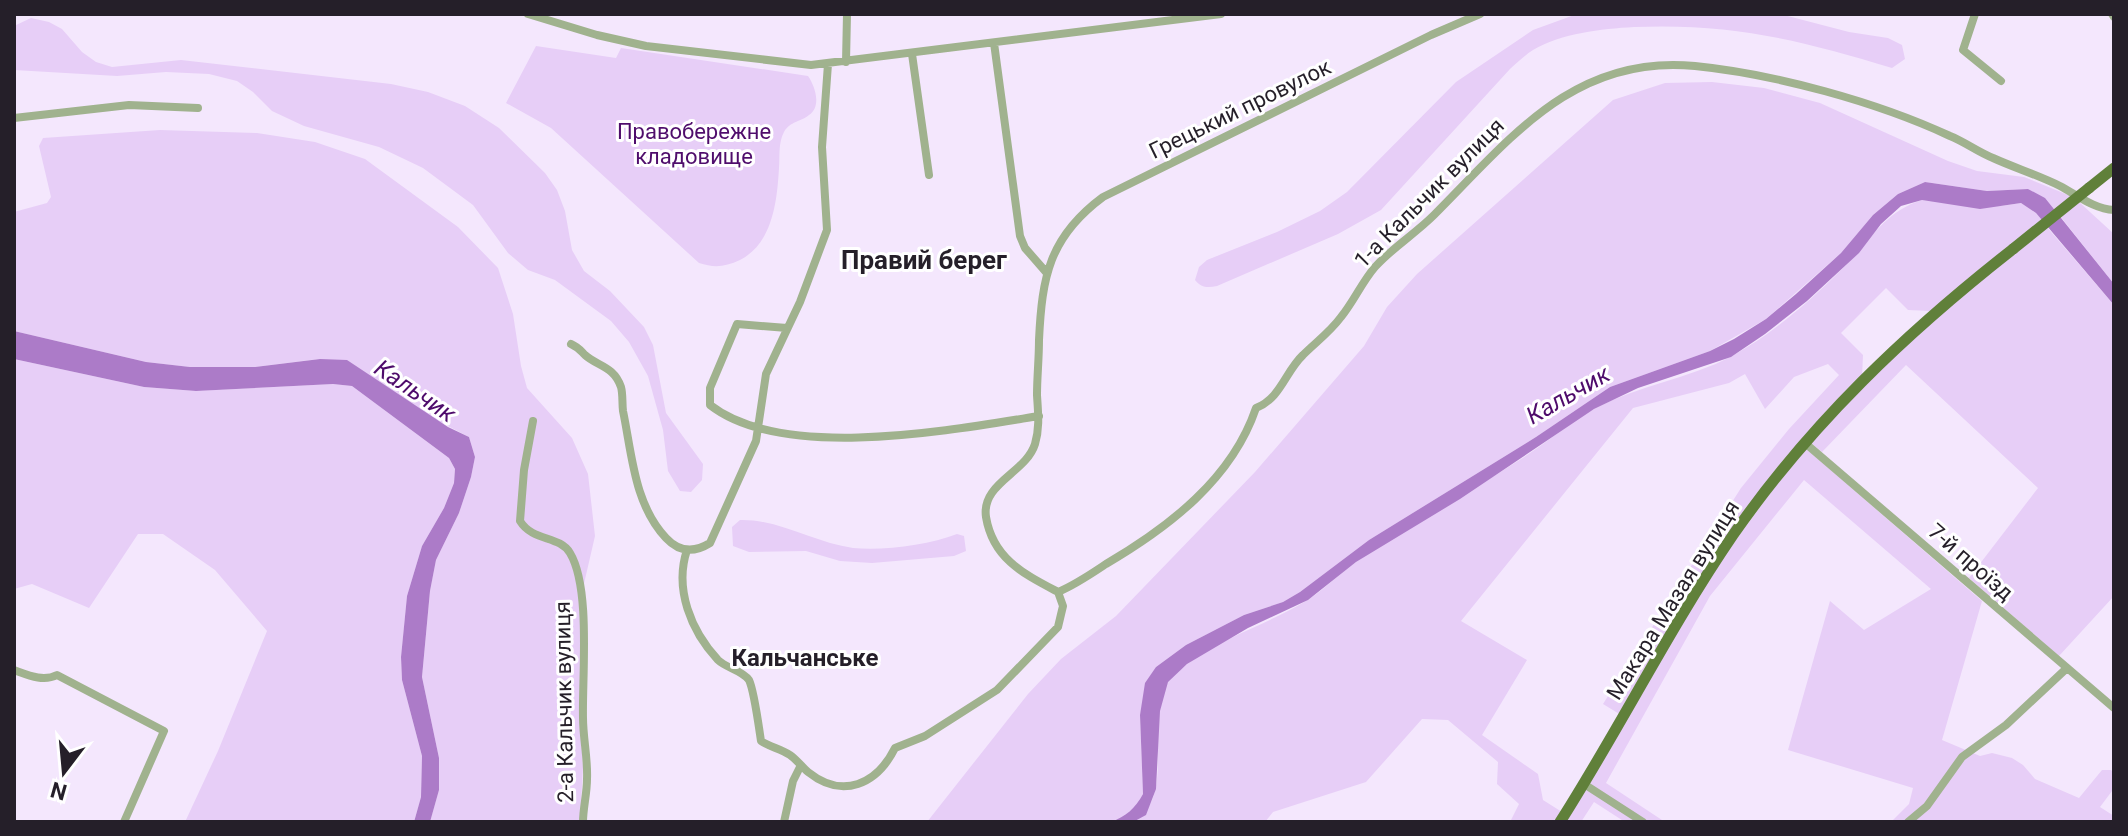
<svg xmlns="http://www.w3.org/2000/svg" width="2128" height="836" font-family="Roboto,sans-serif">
<rect width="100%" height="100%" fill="#f4e7fd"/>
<!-- green -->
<path fill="#e7cef7" d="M1577,14H1780L1849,32L1888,38L1902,45L1905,59L1892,68C1800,40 1731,23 1634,27C1601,29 1562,33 1533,50C1525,55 1517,63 1510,69L1381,210L1338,234L1217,286C1208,288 1201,288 1195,280L1199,267L1207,260L1277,232L1320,211L1347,192L1456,82L1533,30Z
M31,18L49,22L62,29L82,52L96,62L112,67L181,60L391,84L428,92L465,106L499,128L545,173L557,190L565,211L572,250L584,271L610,291L644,327L653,345L666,413L703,464L702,480L691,492L680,491L668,471L663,430L648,376L629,342L611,321L555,280L528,270L508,253L473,205L423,168L379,147L304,126L272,111L253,92L237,81L209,74L166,72L117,76L14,70V26Z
M536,46L616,58L621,48L808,76C815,86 822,106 809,115C801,122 790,121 784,132C778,143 780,157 779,168C777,201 773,243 740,260C725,267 714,268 699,263L551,128L506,103Z
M1712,82L1764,88L1820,103L1948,161L1977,171L2024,177L2073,197L2056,211L2028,189L1987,191L1925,182L1898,194L1873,215L1841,253L1766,319L1710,351L1610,387L1536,437L1369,540L1300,592L1283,602L1244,615L1186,645L1156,667L1140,715L1143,794L1137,806L1126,816L1111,822H927L1028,694L1061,659L1116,616L1255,472L1364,346L1387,307L1417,274L1613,100L1665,83Z
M160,130L257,133L315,142L365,159L458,227L498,268L513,314L521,366L527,388L572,438L588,474L595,536L580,601V725L583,767L580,822H430L439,790V758L422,677L430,591L436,560L459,513L471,477L475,457L469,437L319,359L255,367H190L146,362L14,331V212L47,203L51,197L39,146L43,138Z
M1922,200L2001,206L2021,203L2036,213L2043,221L1931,311L1908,310L1886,288L1841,333L1863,355L1862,377L1764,489L1621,715L1603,704L1741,488L1789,429L1839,375L1828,364L1794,377L1765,409L1745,374L1729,383L1633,408L1461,621L1527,660L1482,735L1538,774L1543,800L1562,812L1556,822H1510L1519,804L1497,784L1498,762L1448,720L1422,719L1366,782L1273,812L1265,822H1133C1178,796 1143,721 1168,681C1172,676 1181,669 1186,665C1223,636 1270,624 1309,599C1326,588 1340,573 1356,562C1409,524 1467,494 1521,459C1546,443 1570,422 1596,408C1639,385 1689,379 1732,356C1772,334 1809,302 1841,270C1869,243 1883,212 1922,200Z
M2078,201L2114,234V284L2060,216Z
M2046,226L2114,305V596L2059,656L1969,578L2038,488L1906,365L1822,452L1810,442L1906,342Z
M14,359L144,387L196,391L333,384L352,386L449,458L455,469L454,483L444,508L422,546L407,596L401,657L402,680L422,756L421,797L414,822H185L218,751L267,631L215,570L163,534H138L89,608L32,584L14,589Z
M1804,447L1982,601L1942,740L1980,756L1992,753L2012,758L2023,765L2035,779L2079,798L2102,770H2111L2114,773L2112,791L2100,807L2114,816V822H1891L1909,804L1913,788L1788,750L1830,601L1864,630L1931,589L1804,480L1710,596L1606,783L1665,822H1625L1594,802L1581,822H1562L1706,581Z
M740,520C779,519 815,543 853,548C884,551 928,545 957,534L964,536L966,551L954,556L872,563L840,561L806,551L749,552L733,546L732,527Z"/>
<!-- water -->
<path fill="#ac7bc8" d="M1925,182L1987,191L2028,189L2045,198L2114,284V305L2036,213L2021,203L1980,209L1922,200L1901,206L1881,224L1859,253L1807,301L1765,334L1731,357L1638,388L1594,409L1460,499L1356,562L1308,600L1248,628L1187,664L1168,682L1160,711L1156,789L1146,815L1133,822H1111C1126,816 1135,809 1143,794L1140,715L1145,683L1156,667L1186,645L1244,615L1283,602L1300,592L1369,540L1536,437L1610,387L1710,351L1734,339L1766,319L1796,294L1841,253L1873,215L1898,194Z
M14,331L146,362L190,367H255L320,359L347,360L448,427L469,437L475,457L471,477L459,513L436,560L430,591L422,677L439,758V790L430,822H414L421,797L422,756L402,680L401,657L407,596L422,546L444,508L454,483L455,469L449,458L352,386L333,384L196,391L144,387L14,359Z"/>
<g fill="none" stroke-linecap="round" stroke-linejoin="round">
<!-- minor -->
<path stroke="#a0b28e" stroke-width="8" d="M528,14L597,35L646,46L811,65L1221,14
M1975,14L1963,50L2001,81
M2112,14L2114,17
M994,43L1020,236L1025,248L1046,272
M912,54L929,175
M846,62L847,14
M14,118L129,105L198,108
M787,328L737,324L710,388V405C783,462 952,430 1039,416
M571,344C578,347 580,350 585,355C597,366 614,366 621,387C623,394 622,403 623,411C632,454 634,504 666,538C679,552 694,553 710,543L756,441L766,374L800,302L827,230L822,147L828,64
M533,421L524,470L520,521C533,542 559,535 570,553C591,588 582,676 583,718C583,738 588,759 587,779C587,794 583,808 583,822
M1805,443L2114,708
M687,550C674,589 691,631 718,660C726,668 742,670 749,680C754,690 759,728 761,741C770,747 781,749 790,755C797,760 802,767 808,772C843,800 877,784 895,748L925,736L997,690L1058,627L1063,606L1058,592
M1058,592C1075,585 1091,574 1106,564C1169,527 1232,479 1256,408C1281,398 1285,372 1303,355C1316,342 1330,332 1341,317C1354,301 1362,282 1375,267C1393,247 1415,234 1434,215C1510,139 1574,54 1695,66C1775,74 1877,102 1950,136C1965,142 1978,152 1993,158C2015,168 2038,175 2060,186C2077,195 2094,209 2114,210
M1058,592C1024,574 993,559 986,517C981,483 1026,473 1035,444C1040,427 1038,412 1037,395C1037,377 1039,359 1039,340C1042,277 1049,237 1103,197L1431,35L1480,14
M14,670C28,675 43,682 57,675L164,731L124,822
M1584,784L1643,822
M784,822L793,781L801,765
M1908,822L1927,806L1962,757L2006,725L2067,668"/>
<!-- major -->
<path stroke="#60803a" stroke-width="11" d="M2089,188L2114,168
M1560,822C1620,728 1670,627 1733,535C1811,423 1906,333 2013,249"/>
<!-- major-bridge -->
<path stroke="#60803a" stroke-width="11" d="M2013,249L2089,188"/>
</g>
<g text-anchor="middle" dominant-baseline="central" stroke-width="6" stroke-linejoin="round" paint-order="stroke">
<!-- street labels -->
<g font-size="22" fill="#251f29" stroke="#fff">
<text transform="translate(1240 109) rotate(-26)">Грецький провулок</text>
<text transform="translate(1429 193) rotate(-45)">1-а Кальчик вулиця</text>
<text transform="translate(1971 562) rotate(41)">7-й проїзд</text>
<text transform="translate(1673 600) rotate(-58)">Макара Мазая вулиця</text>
<text transform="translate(564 702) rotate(-91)">2-а Кальчик вулиця</text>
</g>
<!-- park labels -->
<g font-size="22" fill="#4f0d6c" stroke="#fff">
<text x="694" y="131">Правобережне<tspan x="694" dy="25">кладовище</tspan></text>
</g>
<!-- water labels -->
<g font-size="24" font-style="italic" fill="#4e0b6b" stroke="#fff">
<text transform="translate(415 391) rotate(34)">Кальчик</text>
<text transform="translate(1568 395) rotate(-30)">Кальчик</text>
</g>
<!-- neighbourhood labels -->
<g font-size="24" font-weight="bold" fill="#251f29" stroke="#fff">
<text x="805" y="658">Кальчанське</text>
</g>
<!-- quarter labels -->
<g font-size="26" font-weight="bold" fill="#251f29" stroke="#fff">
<text x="924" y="260">Правий берег</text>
</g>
</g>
<!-- border -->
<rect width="2128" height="836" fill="none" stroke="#251f29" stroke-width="32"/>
<!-- north arrow -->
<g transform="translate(64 772) rotate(196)" stroke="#ffffff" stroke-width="6" paint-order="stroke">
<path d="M0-6L14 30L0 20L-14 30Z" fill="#251f29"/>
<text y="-12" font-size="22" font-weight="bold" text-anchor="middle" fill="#251f29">N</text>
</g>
</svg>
